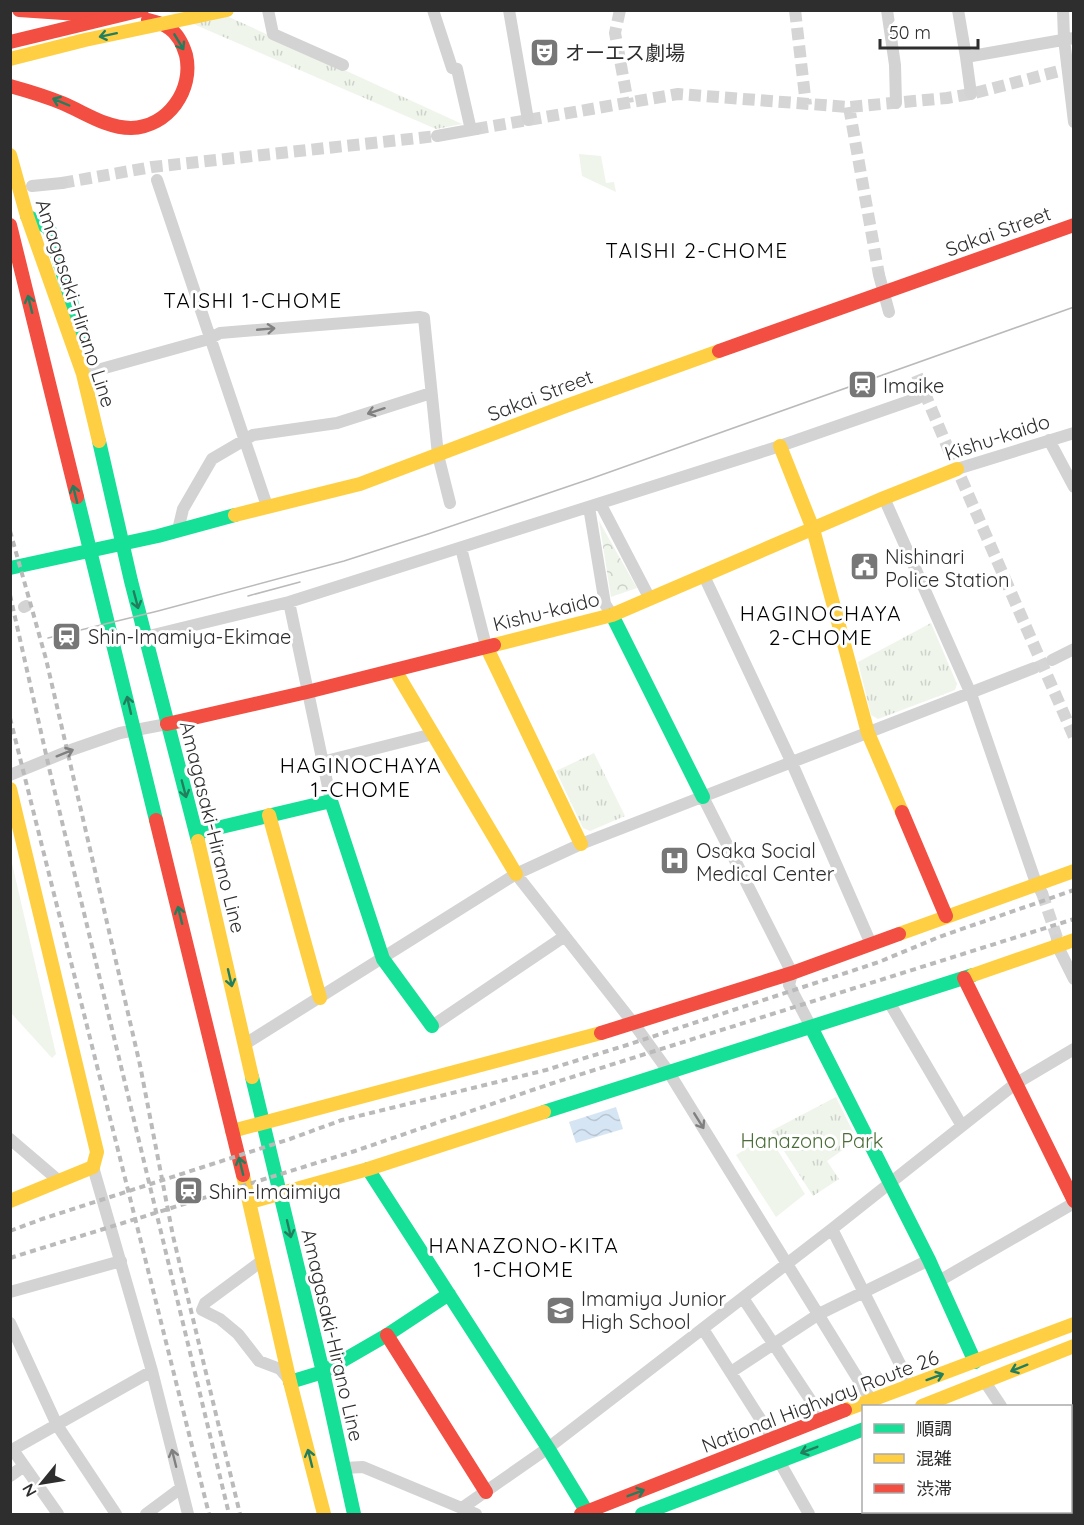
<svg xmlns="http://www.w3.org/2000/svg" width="1084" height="1525" font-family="Quicksand,'Noto Sans JP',sans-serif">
<defs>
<pattern id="forest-crowns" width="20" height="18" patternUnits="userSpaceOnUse" patternTransform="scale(1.5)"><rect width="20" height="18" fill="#eff5eb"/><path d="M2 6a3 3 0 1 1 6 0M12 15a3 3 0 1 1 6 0" fill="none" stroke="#cdd2ca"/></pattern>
<pattern id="park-tufts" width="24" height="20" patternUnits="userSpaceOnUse" patternTransform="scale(1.5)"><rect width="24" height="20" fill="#eff5eb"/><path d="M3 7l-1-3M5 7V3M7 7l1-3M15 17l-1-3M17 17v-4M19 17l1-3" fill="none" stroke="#cdd2ca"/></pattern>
<pattern id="water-waves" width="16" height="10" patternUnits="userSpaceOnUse" patternTransform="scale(1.5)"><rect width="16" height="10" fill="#d6e5f3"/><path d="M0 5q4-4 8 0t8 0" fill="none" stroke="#b8c5d1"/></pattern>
</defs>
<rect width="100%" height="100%" fill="#fff"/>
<!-- green -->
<path fill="#eff5eb" d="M579,154L601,156L606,183L614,182L616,192L582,176Z
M11,859L56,1054L52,1058L11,1013Z
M768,1135L805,1194L776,1217L736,1155Z"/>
<!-- forest -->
<path fill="url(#forest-crowns)" d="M599,521L637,588L611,597Z"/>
<!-- park -->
<path fill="url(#park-tufts)" d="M167,11H216L462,124L436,129L198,26Z
M931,623L957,684L955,690L878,719L871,715L858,662Z
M594,753L625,816L590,831L583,828L556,771Z
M836,1097L857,1140L827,1161L839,1179L813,1196L771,1131Z"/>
<!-- water -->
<path fill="url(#water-waves)" d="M616,1107L623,1129L576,1143L569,1122Z"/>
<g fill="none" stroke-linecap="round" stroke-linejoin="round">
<!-- street-tunnel -->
<path stroke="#d5d5d5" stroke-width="12" stroke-dasharray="12 6" stroke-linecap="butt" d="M620,10L615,33L628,103
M795,10L806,105
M849,107L879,275
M476,129L678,94L849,107L947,98L971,94L1067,69
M62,183L152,167L437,136
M917,375L953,460
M961,478L1074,737
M1042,893L1057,938"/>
<!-- street -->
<path stroke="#d3d3d3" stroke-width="12" d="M268,10L273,34L343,65
M433,10L452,68L457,69L471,130
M509,10L528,120
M887,10L895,65L896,103
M958,10L966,57L1074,38
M1063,10L1064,39L1074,122
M966,57L971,94
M437,136L476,129
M157,180L267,506
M32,186L62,183
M879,275L889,312
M83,374L209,339L220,333L419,317L424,318L438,455L450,503
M1049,440L1074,487
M957,469L1074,433
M884,498L971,694L1036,883L1042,893
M600,503L650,599
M589,507L605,604L612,615
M178,530L183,509L212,459L253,435L337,423L431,393
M461,548L486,646
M704,576L791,761L871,944
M289,602L331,801
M24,607L26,606
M145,637L289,602L780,446L918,398
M1052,660L1074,649
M322,762L433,734
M10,775L71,750L120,733L167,724
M703,797L792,973L789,985L811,1027
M516,874L634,1024L668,1071L871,1400
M1057,940V945L1074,979
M889,1002L962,1126
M432,1026L565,936
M245,1044L516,874L581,844L1034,668
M10,1139L58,1180
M93,1167L152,1371L188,1514
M832,1229L911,1386
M263,1260L205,1303L202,1310L220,1319L238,1334L259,1361L280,1369L290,1381
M939,1281L1074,1203
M10,1292L121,1261
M743,1298L823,1419
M10,1323L57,1425L116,1514
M703,1329L773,1439
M731,1372L819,1314L929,1260
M985,1382L1001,1406
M13,1450L58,1514
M10,1451L152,1371
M779,1461L809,1514
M344,1468L363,1467L476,1514
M10,1476L24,1466
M462,1508L548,1448L832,1229L1015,1084L1074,1049
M1065,1512L1066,1514
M146,1514L181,1488
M965,1514L970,1512"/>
<!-- fast -->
<path stroke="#16e098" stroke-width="14" d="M27,216L49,228L77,321L79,343
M99,441L131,581L198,841
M77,497L156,820
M10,568L158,536L235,515
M612,615L703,797
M196,833L331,801L383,959L432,1026
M811,1027L929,1260L975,1362
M252,1077L323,1372L354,1514
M544,1112L973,975
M368,1169L548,1448L587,1512
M290,1382L323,1372L387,1335L449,1294
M642,1514L864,1429"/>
<!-- slow -->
<path stroke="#ffcf43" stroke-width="14" d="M10,155L27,216L83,374L99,441
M780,446L813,529L868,733L902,812
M235,515L360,484L566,406L719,351
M494,645L612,615L884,498L957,469
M486,646L581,844
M395,670L516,874
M10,789L97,1152L93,1167L10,1201
M269,815L320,998
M198,841L252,1077
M899,934L1074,871
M973,975L1074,940
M232,1131L601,1033
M243,1175L290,1382L324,1514
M250,1202L368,1169L544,1112
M922,1406L1074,1346
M845,1410L1074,1324"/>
<!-- jam -->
<path stroke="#f24e42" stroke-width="14" d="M19,10L108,16
M10,86C28,91 45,96 62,103C84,112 106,128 131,128C168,127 194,90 186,55C183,45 178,34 169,28C163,23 155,22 148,20
M10,225L77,497
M719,351L1074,225
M167,724L307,692L494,645
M902,812L946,916
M156,820L243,1175
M964,978L1074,1201
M601,1033L792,973L899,934
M387,1335L486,1492
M581,1514L845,1410"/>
<!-- tram -->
<path stroke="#bababa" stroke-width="1.5" d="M248,596L300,582
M48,638L158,611L344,561L428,534L590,479L1074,307"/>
<!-- rail -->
<path stroke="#bababa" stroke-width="4" stroke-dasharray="6 4.5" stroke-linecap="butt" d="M10,531L46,659L140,1065L173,1236L240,1514
M10,595L50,772L229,1514
M10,718L209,1514
M10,1231L42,1219L290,1139L342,1120L546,1070L627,1045L879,962L939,937L1074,890
M10,1258L355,1151L550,1084L1074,919"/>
<!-- slow-bridge -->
<path stroke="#ffcf43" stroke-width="14" d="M10,59L85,40L227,10"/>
<!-- jam-bridge -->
<path stroke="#f24e42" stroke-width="14" d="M10,42L142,10"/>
</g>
<!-- one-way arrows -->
<defs><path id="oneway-shaft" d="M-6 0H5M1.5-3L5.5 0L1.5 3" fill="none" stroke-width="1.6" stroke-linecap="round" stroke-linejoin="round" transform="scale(1.5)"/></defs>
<g stroke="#237e5e">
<use href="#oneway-shaft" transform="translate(108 35) rotate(168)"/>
<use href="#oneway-shaft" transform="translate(179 42) rotate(59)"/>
<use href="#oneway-shaft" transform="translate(61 102) rotate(-157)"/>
<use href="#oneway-shaft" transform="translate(30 304) rotate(-104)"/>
<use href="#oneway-shaft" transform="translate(75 494) rotate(-104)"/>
<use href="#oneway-shaft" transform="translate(136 600) rotate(75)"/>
<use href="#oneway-shaft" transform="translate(129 705) rotate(-103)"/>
<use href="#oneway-shaft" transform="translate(184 789) rotate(75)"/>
<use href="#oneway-shaft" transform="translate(180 915) rotate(-104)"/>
<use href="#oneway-shaft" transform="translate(230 978) rotate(77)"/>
<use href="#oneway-shaft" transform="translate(241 1166) rotate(-104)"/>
<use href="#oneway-shaft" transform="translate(289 1229) rotate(77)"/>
<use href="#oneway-shaft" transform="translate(1019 1368) rotate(158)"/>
<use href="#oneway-shaft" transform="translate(935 1377) rotate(-20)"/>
<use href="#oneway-shaft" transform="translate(809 1450) rotate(159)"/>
<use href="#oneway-shaft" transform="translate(310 1458) rotate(-104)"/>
<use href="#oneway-shaft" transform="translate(636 1493) rotate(-21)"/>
</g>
<g stroke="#808080">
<use href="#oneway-shaft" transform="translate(266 329) rotate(-5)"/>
<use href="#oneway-shaft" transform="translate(376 411) rotate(162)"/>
<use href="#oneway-shaft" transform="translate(65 753) rotate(-22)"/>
<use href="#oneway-shaft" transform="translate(699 1121) rotate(58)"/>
<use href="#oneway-shaft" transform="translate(174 1458) rotate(-104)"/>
</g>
<!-- icons -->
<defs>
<symbol id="theatre-square" viewBox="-11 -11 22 22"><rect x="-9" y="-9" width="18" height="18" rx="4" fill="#777" stroke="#fff"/><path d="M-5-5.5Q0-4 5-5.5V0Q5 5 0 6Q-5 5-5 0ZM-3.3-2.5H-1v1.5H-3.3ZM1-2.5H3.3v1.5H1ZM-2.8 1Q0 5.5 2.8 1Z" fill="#fff"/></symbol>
<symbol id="station-square" viewBox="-11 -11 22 22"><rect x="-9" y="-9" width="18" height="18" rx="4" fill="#777" stroke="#fff"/><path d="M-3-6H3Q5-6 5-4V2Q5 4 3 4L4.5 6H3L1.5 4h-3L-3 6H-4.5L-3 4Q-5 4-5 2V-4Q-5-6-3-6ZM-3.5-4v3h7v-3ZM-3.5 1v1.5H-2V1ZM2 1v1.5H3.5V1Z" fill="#fff"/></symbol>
<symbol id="civic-square" viewBox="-11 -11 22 22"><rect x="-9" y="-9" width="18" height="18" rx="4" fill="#777" stroke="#fff"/><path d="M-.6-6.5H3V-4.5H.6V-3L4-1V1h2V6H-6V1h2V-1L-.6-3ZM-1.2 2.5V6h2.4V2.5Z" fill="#fff"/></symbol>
<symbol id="hospital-square" viewBox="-11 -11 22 22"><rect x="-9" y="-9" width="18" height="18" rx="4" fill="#777" stroke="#fff"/><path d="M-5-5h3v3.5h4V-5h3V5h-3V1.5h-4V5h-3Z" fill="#fff"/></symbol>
<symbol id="school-square" viewBox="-11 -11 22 22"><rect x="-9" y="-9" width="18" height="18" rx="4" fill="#777" stroke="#fff"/><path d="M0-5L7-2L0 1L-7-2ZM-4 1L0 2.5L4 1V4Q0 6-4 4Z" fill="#fff"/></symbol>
</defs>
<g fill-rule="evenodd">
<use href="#theatre-square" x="528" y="36" width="33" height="33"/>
<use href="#station-square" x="846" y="368" width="33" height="33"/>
<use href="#civic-square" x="848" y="550" width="33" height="33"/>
<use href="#station-square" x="50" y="620" width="33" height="33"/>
<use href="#hospital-square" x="658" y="844" width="33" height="33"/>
<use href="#station-square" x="172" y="1174" width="33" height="33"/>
<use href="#school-square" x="544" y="1294" width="33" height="33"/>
</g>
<g text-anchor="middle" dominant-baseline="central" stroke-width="6" stroke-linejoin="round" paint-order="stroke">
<!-- poi labels -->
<g font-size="20" fill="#2e2e2e" stroke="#fff" text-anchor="start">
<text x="565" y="52">オーエス劇場</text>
<text x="883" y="385">Imaike</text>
<text x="885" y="556">Nishinari<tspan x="885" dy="23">Police Station</tspan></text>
<text x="88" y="636">Shin-Imamiya-Ekimae</text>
<text x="696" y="850">Osaka Social<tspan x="696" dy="23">Medical Center</tspan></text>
<text x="209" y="1191">Shin-Imaimiya</text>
<text x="581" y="1298">Imamiya Junior<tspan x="581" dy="23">High School</tspan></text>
</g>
<!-- street labels -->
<g font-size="20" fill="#2e2e2e" stroke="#fff">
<text transform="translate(998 231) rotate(-20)">Sakai Street</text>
<text transform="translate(76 303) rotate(72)">Amagasaki-Hirano Line</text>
<text transform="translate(540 395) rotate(-21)">Sakai Street</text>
<text transform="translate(997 437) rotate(-18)">Kishu-kaido</text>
<text transform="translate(546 611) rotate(-14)">Kishu-kaido</text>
<text transform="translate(213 827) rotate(76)">Amagasaki-Hirano Line</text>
<text transform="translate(333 1335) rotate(77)">Amagasaki-Hirano Line</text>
<text transform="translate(820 1401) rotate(-21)">National Highway Route 26</text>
</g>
<!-- park labels -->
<g font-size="20" fill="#4b6d38" stroke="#fff">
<text x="812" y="1140">Hanazono Park</text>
</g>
<!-- neighbourhood labels -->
<g font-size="21" letter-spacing="1.5" fill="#000" stroke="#fff">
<text x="697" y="250">TAISHI 2-CHOME</text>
<text x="253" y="300">TAISHI 1-CHOME</text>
<text x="821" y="613">HAGINOCHAYA<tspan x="821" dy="24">2-CHOME</tspan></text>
<text x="361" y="765">HAGINOCHAYA<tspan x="361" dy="24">1-CHOME</tspan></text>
<text x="524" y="1245">HANAZONO-KITA<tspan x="524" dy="24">1-CHOME</tspan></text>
</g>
</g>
<!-- border -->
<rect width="1084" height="1525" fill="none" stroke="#2e2e2e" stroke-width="24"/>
<!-- legend -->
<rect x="862" y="1405" width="210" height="108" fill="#ffffff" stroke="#ababab" stroke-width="1.5"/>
<rect x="874" y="1424" width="30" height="9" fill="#16e098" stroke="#ababab" stroke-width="1.5"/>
<text x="916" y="1435" font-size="18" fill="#2e2e2e">順調</text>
<rect x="874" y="1454" width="30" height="9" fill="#ffcf43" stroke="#ababab" stroke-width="1.5"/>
<text x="916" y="1465" font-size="18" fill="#2e2e2e">混雑</text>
<rect x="874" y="1484" width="30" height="9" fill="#f24e42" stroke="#ababab" stroke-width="1.5"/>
<text x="916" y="1495" font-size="18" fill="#2e2e2e">渋滞</text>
<!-- north arrow -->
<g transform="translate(42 1483) rotate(240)" stroke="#ffffff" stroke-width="4.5" paint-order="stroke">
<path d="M0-4.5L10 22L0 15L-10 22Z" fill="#2e2e2e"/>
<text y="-9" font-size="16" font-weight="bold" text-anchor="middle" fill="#2e2e2e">N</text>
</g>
<!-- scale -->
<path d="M880 39v9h98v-9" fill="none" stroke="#2e2e2e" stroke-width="3"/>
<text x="889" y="39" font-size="18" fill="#2e2e2e" stroke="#ffffff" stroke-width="4.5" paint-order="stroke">50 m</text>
</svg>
